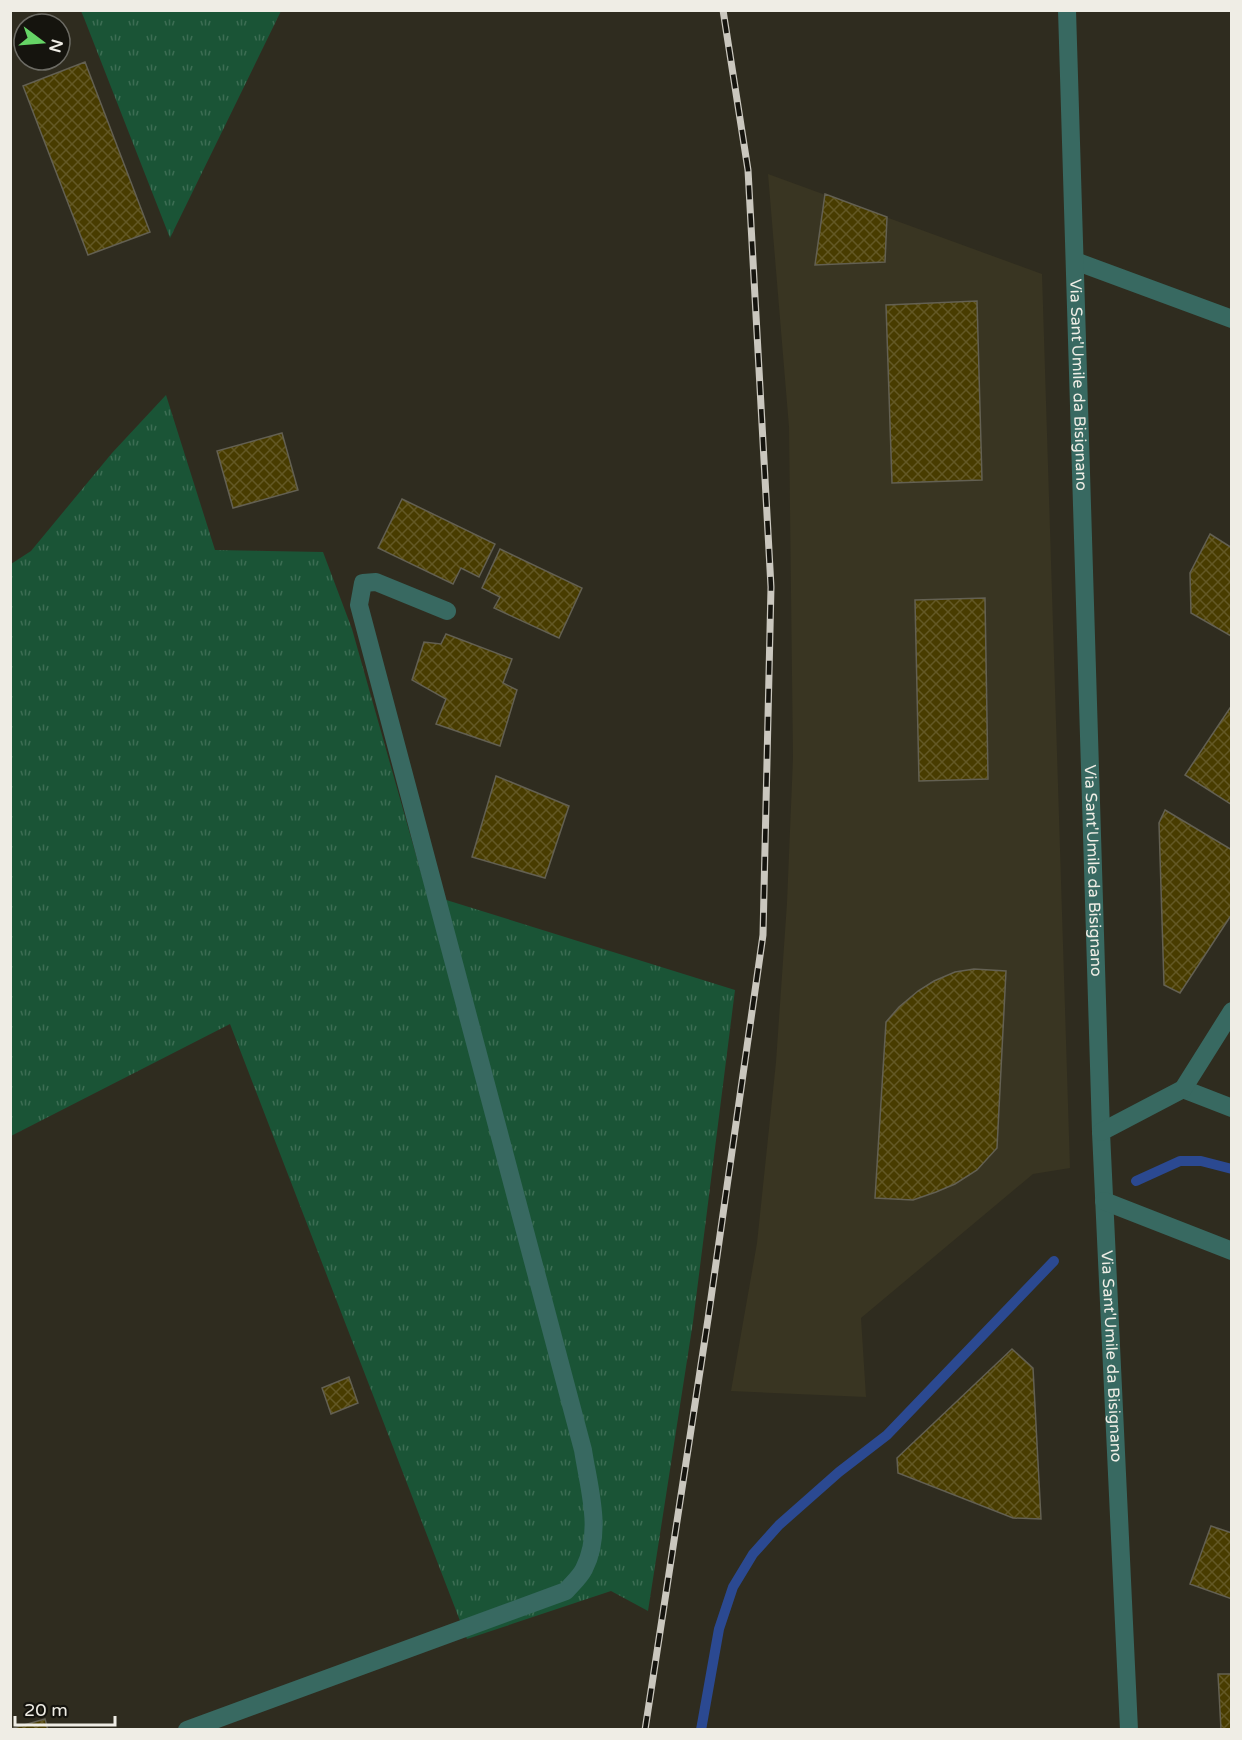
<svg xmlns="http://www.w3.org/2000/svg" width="1242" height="1740" font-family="'Varela Round',sans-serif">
<defs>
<pattern id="grass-tufts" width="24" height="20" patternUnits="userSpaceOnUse" patternTransform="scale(1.5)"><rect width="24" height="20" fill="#1a5436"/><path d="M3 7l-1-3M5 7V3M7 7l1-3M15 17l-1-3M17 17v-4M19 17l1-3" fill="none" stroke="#3c6d53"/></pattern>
<pattern id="building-cross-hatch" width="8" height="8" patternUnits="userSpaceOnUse" patternTransform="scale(1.5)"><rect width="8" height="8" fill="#483c00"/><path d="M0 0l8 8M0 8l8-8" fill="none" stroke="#635825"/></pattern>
</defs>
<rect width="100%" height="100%" fill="#2f2c1f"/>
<!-- built -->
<path fill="#393522" d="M768,174L1042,274L1070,1168L1033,1174L861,1318L866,1397L731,1391L757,1243L776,1062L787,903L793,758L789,427Z"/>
<!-- grass -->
<path fill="url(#grass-tufts)" d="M81,11H281L170,238L84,18Z
M166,395L215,550L323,552L352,629L427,894L735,990L693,1322L648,1611L611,1591L467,1639L230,1024L11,1136V564L31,551L112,453Z"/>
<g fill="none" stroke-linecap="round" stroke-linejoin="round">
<!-- stream -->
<path stroke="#2b4991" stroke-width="10" d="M1136,1181L1180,1161H1201L1232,1169
M701,1730L719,1629L733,1587L753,1554L779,1525L839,1472L887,1435L1054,1261"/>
</g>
<!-- building -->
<path fill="url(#building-cross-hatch)" stroke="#636052" stroke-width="1.5" d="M85,62L150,232L88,255L23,86Z
M825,194L887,217L885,262L815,265Z
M977,301L982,480L892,483L886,305Z
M282,433L298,490L233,508L217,451Z
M402,499L495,544L479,577L461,568L453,584L378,548Z
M1210,534L1232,548L1231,636L1191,613L1190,573Z
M500,549L582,588L559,638L494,608L500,597L482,588Z
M985,598L988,779L919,781L915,600Z
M446,634L512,659L503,683L517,690L500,746L436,724L446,699L412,680L424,642L441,644Z
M1232,705V805L1185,775Z
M496,776L569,806L545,878L472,857Z
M1165,810L1232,850V914L1180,993L1164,985L1159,823Z
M974,969L1006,971L997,1148L977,1170L955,1184L936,1192L913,1200L875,1198L886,1022L899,1007L918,991L934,981L955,972Z
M1012,1349L1033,1368L1041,1519L1013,1518L898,1473L897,1458Z
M349,1377L358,1403L331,1414L322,1388Z
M1211,1526L1232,1533V1599L1190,1584Z
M1218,1674H1232V1729H1221Z
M45,1719L48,1730H10V1729Z"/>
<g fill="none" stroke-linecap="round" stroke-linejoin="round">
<!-- lane -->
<path stroke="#386961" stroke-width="18" d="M1075,261L1232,319"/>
<!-- street -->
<g stroke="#386961" stroke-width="18">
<path id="s1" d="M1067,10L1101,1132L1129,1730"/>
<path d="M1183,1089L1232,1108"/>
<path d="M1101,1132L1183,1089L1232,1011"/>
<path d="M1104,1201L1232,1251"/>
<path d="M187,1730L566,1591C572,1584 580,1577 584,1569C603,1532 589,1489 583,1450L359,605L363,583L376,582L447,611"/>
</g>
<defs>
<path id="rail" d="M645,1730L708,1319L763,935L771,587L748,170L723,10"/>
</defs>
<!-- rail casing -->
<use href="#rail" stroke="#cac7be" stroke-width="7"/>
<!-- rail -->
<use href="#rail" stroke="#15140e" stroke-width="4.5" stroke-dasharray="14" stroke-linecap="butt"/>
</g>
<g text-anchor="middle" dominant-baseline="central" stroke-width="5" stroke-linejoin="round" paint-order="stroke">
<!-- street labels -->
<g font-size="16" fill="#efede5" stroke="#15140e">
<text stroke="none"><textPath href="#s1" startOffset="375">Via Sant'Umile da Bisignano</textPath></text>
<text stroke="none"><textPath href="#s1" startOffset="861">Via Sant'Umile da Bisignano</textPath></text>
<text stroke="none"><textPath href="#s1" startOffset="1347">Via Sant'Umile da Bisignano</textPath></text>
</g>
</g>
<!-- border -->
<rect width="1242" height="1740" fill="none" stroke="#efede5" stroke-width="24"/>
<!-- north arrow -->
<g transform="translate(42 42) rotate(106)"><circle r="28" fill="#15140e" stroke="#6c6b64" stroke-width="1.5"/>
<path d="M0-4.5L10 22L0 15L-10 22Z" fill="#66d466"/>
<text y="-9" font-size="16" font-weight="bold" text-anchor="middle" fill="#efede5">N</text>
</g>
<!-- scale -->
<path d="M15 1716v9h100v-9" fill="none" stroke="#efede5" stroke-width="3"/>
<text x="24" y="1716" font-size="18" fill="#efede5" stroke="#15140e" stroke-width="4.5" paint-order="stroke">20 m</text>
</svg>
